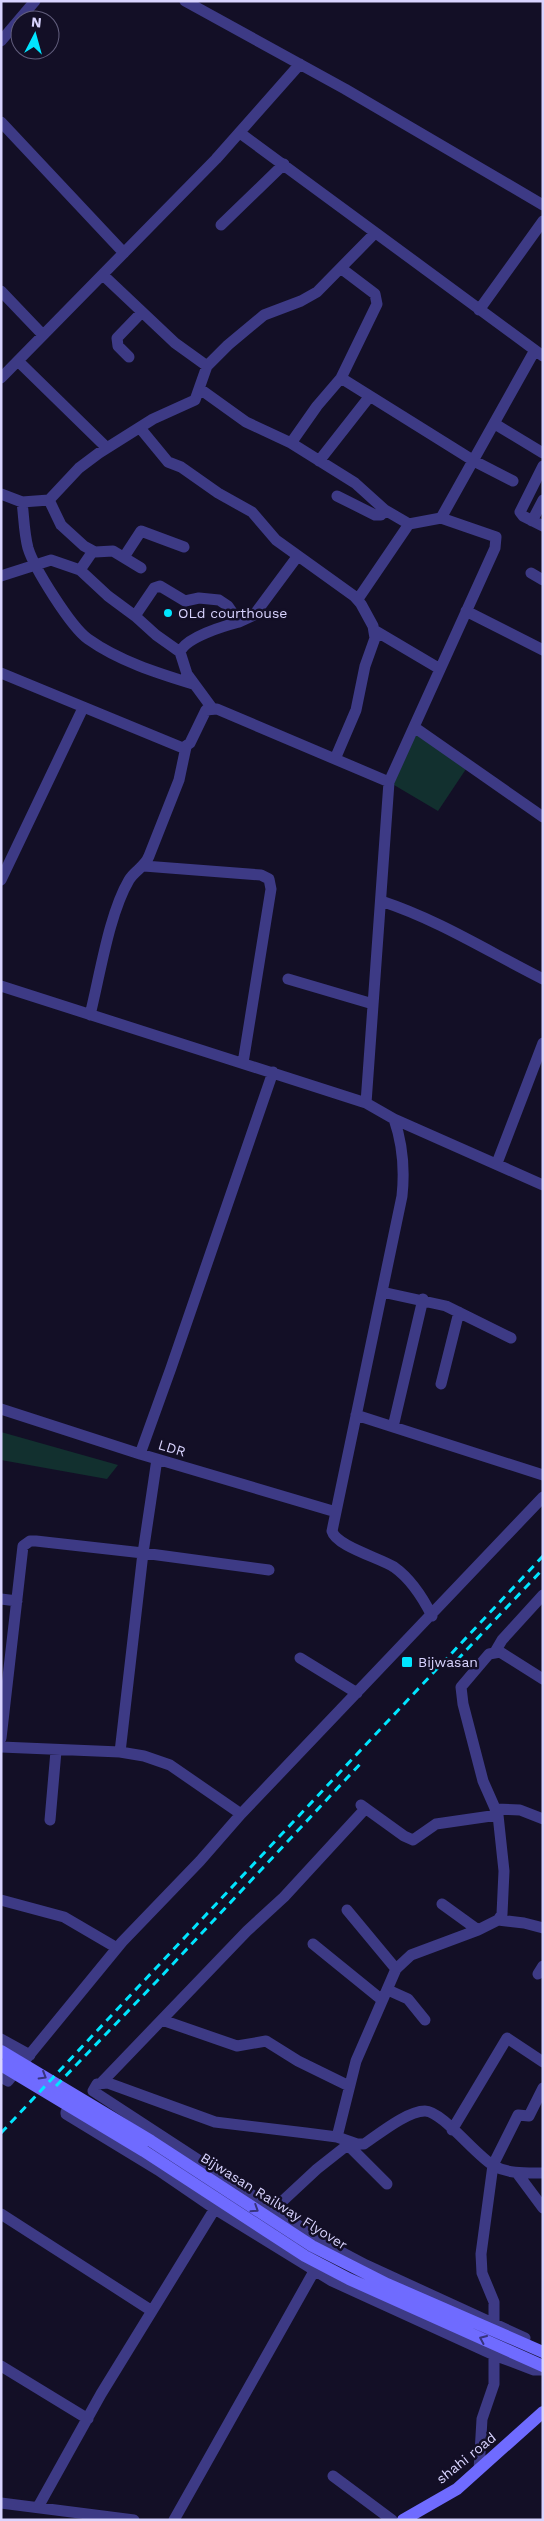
<svg xmlns="http://www.w3.org/2000/svg" width="544" height="2521" font-family="'Work Sans',sans-serif">
<rect width="100%" height="100%" fill="#130f26"/>
<!-- green -->
<path fill="#12302f" d="M414,727L468,766L438,811L389,782Z
M1,1432L118,1465L107,1479L1,1460Z"/>
<g fill="none" stroke-linecap="round" stroke-linejoin="round">
<!-- street -->
<path stroke="#3d3a85" stroke-width="11" d="M185,1L345,89L543,205
M1,41L35,1
M1,122L124,253
M240,133L543,356
M221,225L284,164
M103,275L175,343L207,366
M1,291L42,334
M479,310L543,221
M129,357L118,346L117,338L142,312
M18,361L107,448
M1,378L216,159L300,64
M341,378L474,461L513,481
M200,389L246,422L291,443L355,483L385,510L409,524
M495,424L543,453
M140,428L168,462L181,467L218,493L252,512L276,540L354,596L361,604L373,626L375,638L365,666L356,710L335,759
M291,443L317,406L341,378L377,304L375,294L342,269
M319,461L370,396
M543,466L520,512L523,516L543,526
M1,494L22,502L49,500L79,468L99,453L153,419L195,400L207,366L228,345L264,315L301,301L317,292L375,233
M337,496L375,515H381L385,510
M49,500L61,525L84,546L95,552L113,551L141,568
M22,502C24,517 24,533 28,548C34,568 71,627 88,639C119,661 157,673 193,684
M441,518L535,350
M532,521L543,500
M93,551L80,570L108,596L135,616
M124,557L141,531L184,547
M531,573L543,580
M1,576L51,560L80,570
M358,599L409,524L441,518L496,537L495,548L389,782L366,1103
M466,611L543,650
M374,630L440,669
M180,652C186,637 224,626 239,622
M1,673L183,748L190,743L206,710L217,709L389,782
M212,708L187,674L180,652L156,635L135,616L154,588L160,586L185,601L199,598L219,600L228,606L239,622L254,615L297,557
M414,727L543,817
M144,866L261,875L269,879L271,889L243,1063
M1,880L83,708
M381,901C439,920 489,952 543,979
M288,979L373,1004
M1,986L366,1103L394,1119L543,1185
M90,1015C100,975 109,914 129,880C135,870 145,867 149,856L179,780L186,747
M394,1119C403,1145 405,1168 402,1196L332,1531C336,1546 380,1558 394,1567C411,1579 423,1598 432,1616
M497,1163L543,1043
M382,1292L446,1306L511,1338
M441,1384L459,1312
M1,1409L140,1454L336,1512
M356,1415L543,1475
M393,1427L423,1299
M140,1454L171,1368L273,1072
M1,1599L17,1601
M495,1652L502,1640L543,1595
M300,1658L357,1693
M1,1738L23,1546L30,1541H36L143,1553L269,1570
M1,1747L120,1752L144,1756L170,1765L241,1814L200,1861L122,1942L8,2081L1,2077
M120,1752L143,1553L157,1459
M361,1805L404,1836L413,1840L436,1824L498,1815
M495,1809L520,1810L543,1819
M241,1814L543,1497
M50,1820L56,1751
M1,1900L64,1917L117,1948
M442,1904L478,1930
M347,1910L396,1969
M498,1920L524,1923L543,1928
M313,1944L382,2000
M538,1974L543,1966
M388,1990L408,1999L425,2020
M162,2020L237,2046L266,2041L298,2061L349,2086
M1,2039L30,2055
M102,2082L247,1931L284,1897L365,1809
M77,2103L66,2112V2114L158,2170L215,2209L332,2281L494,2355L534,2370H543
M452,2130L507,2038L543,2062
M337,2137L356,2061L396,1969L411,1955L478,1930L498,1920L502,1914L504,1871L498,1815L483,1781L463,1704L461,1687L489,1654L500,1652L543,1679
M348,2145L387,2184
M517,2173L543,2208
M274,2209L317,2169L350,2143
M1,2214L152,2311
M494,2323V2302L482,2273L481,2254L493,2165L518,2115L529,2116L543,2088
M525,2338L366,2265L330,2246L93,2091L97,2084L108,2083L215,2122L306,2133L337,2137L357,2144H364C379,2134 407,2111 425,2111C442,2111 476,2156 494,2166C509,2174 526,2173 543,2173
M1,2366L88,2419
M479,2470L482,2419L494,2384V2355
M333,2476L392,2520
M1,2503L134,2520
M38,2507L101,2394L219,2202
M174,2520L317,2266"/>
<!-- secondary -->
<path stroke="#6f6bff" stroke-width="12" d="M1,2051L151,2141L312,2246L387,2284L543,2352
M1,2065L144,2151L305,2256L349,2279L543,2366
M403,2520L457,2489L543,2412"/>
<!-- rail -->
<path stroke="#00e5ff" stroke-width="3" stroke-dasharray="8 6" stroke-linecap="butt" d="M457,1660L543,1569
M56,2086L156,1982L362,1762
M1,2133L543,1556"/>
</g>
<!-- one-way arrows -->
<defs><path id="oneway-chevron" d="M-2-3.5L2.5 0L-2 3.5" fill="none" stroke-width="1.6" stroke-linecap="round" stroke-linejoin="round" transform="scale(1.25)"/></defs>
<g stroke="#38347d">
<use href="#oneway-chevron" transform="translate(43 2076) rotate(31)"/>
<use href="#oneway-chevron" transform="translate(255 2209) rotate(33)"/>
<use href="#oneway-chevron" transform="translate(483 2339) rotate(-156)"/>
</g>
<!-- markers -->
<g fill="#00e5ff" stroke="#130f26" stroke-width="2">
<circle cx="168" cy="613" r="5"/>
<rect x="401" y="1656" width="12" height="12" rx="2.5"/>
</g>
<g text-anchor="middle" dominant-baseline="central" stroke-width="5" stroke-linejoin="round" paint-order="stroke">
<!-- poi labels -->
<g font-size="14" fill="#d9d4ff" stroke="#130f26" text-anchor="start">
<text x="178" y="613">OLd courthouse</text>
<text x="418" y="1662">Bijwasan</text>
</g>
<!-- street labels -->
<g font-size="14" fill="#d9d4ff" stroke="#130f26">
<text transform="translate(172 1448) rotate(17)">LDR</text>
<text transform="translate(274 2201) rotate(32)">Bijwasan Railway Flyover</text>
<text transform="translate(466 2458) rotate(-39)">shahi road</text>
</g>
</g>
<!-- border -->
<rect width="544" height="2521" fill="none" stroke="#d9d4ff" stroke-width="5"/>
<!-- north arrow -->
<g transform="translate(35 35) rotate(6)"><circle r="24" fill="#130f26" stroke="#625e7d"/>
<path d="M0-4L9 19L0 12L-9 19Z" fill="#00e5ff"/>
<text y="-8" font-size="14" font-weight="bold" text-anchor="middle" fill="#d9d4ff">N</text>
</g>
</svg>
